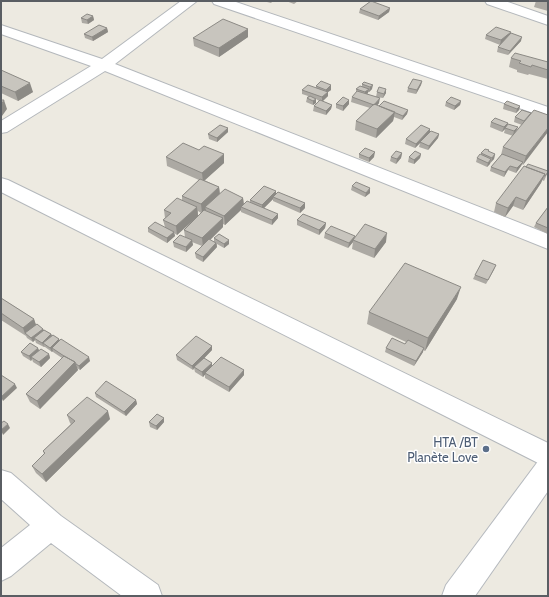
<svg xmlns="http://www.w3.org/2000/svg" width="549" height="597" font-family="Cabin,sans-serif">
<rect width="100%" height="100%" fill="#edeae1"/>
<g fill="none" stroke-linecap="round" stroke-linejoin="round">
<defs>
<path id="street" d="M181,1H197L115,64L548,234V249L105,71L7,132L1,133V121L91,66L1,34V25L102,59Z
M212,1H233L548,107V118L214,4Z
M485,1H505L548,16V25L487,4Z
M1,178L8,180L548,443V468L1,192Z
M1,470L11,473L61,516L158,585L162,596H122L51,543L11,576L1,581V548L30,525L1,499Z"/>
<path id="secondary" d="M548,457V491L475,596H442L446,585L539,460Z"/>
</defs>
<!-- street casing -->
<use href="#street" stroke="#b4b8bc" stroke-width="2"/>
<!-- secondary casing -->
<use href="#secondary" stroke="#b5b9be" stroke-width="2"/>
<!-- street -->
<use href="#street" fill="#fff" fill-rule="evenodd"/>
<!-- secondary -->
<use href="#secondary" fill="#fff" fill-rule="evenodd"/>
</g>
<!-- wall -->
<path fill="#aca9a3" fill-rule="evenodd" d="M263,1H273L271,3Z
M286,1H298L294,4Z
M536,1H548V11L534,7Z
M390,8L389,12L378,20L359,13L360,9Z
M93,16L94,20L88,24L82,23L81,18Z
M107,28L108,32L93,41L85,38L84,34Z
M248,29V37L219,57L194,46L193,38Z
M510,34L521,41L508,55L497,52L498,47L500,45L485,39L486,35Z
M511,58L548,62V79L529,74L528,75L517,72V70L509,67Z
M1,70L33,92L18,101L1,93Z
M422,81L421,85L416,94L407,92L408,88Z
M364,82L372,89L369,92H368V93L367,94L379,103L377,106L408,110L407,114L402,120L394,117L393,121L376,138L355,130L356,121L370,108L351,102L352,97L356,93V89L362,86V84Z
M316,86L331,90L328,92V96L322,101L332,105L331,109L326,115L313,111L314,106L319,101L316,99V103L313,105L306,102L307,98L308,96L302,94V90L316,88Z
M377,92L386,93L383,98L376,97Z
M461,101L460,105L454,110L445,106L446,102Z
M336,104H349L343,111L336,108Z
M504,104L520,106L519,110L516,113L503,109Z
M531,113L548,115L523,165L522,164L521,166L516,173L508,170L504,177L490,171L491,167L501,155L503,147L513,136L504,133L505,129L502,132L490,127L491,122L508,123L507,125L518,127L516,131L522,125L514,122L515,117Z
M228,128V132L217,142L209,139L208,134Z
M430,129V132L439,134L438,138L428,150L419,147L420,143L415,148L405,144L406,139Z
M488,152L495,154L494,159L487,167L476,162L477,158L481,155V153Z
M402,153L401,158L396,164L390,161L391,157Z
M359,154L374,157L369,162L359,158Z
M421,154L420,158L414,164L408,162L409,157Z
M166,157L224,163L204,180L219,187L220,194L243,198L244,204L250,202V200L276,194L305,203V208L300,213L273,201V199L264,208L278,218L272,225L241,212V210L225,225L223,224V227L210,240L214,242V238L229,240V244L224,248L217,244V247L203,262L196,258L195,253L202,246L192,242L193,245L186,252L174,247L173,242L185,237L184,230L196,218L177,235L174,233L175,236L167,243L148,232V228L165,227L163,220L165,218L164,210L182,200V196L199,180L167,166ZM198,211L201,213L198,216Z
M548,172L544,181L542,180L541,183L523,210L513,206L505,217L494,212L496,203Z
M352,186L370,193L365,197L351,190Z
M548,207V234L534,227L536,223Z
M297,220L326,223L325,228L319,235L297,225Z
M325,233L355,236L354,239L386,242L374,258L352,249L353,242L348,248L324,238Z
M496,265L494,270L486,284L473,279L475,275Z
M1,298L34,319L36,325L59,339L60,341L90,361L80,370L77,368L78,370L40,409L30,402L26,394L62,358L53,352V351L52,352L45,347H44L36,343L35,340L33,342L27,338L26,336L1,320Z
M457,299L425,351L423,350V352L414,366L385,352L386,348L405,344L406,342L367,324L369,312Z
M39,350L49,354L50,358L41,367L33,362L32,359L31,361L23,356L21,352Z
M212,350L204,358L212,366L244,375L229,392L205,378V374L203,377L195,372L194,368L193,370L177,360L176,355Z
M95,393L136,400L137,404L126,416L96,397Z
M67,415L110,419L46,482L36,473L32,466L44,454L43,451L71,424L70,423Z
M149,422H164L157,430L150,427Z"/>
<!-- shaded-wall -->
<path fill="#8c8a85" d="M390,8L389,12L378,20L379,16Z
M93,16L94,20L88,24L87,20Z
M107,28L108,32L93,41L92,37Z
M248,29V37L219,57V48Z
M511,32L510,36L500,45L501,40Z
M522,37L521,41L508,55L510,51Z
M422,81L421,85L416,94L417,90Z
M30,83L33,92L18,101L15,92Z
M331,85V90L328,92V96L322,102V97L325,94L326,90Z
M373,85L372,89L369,92L370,87Z
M369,89L368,93L365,96V92Z
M386,89V93L383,98L384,94Z
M380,98L379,103L374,109V105Z
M316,99V103L313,105V101Z
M4,100L7,109L2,116L1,113V105Z
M349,100V104L343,111V106Z
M461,101L460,105L454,110L455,106Z
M332,105L331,109L326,115V111Z
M520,106L519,110L516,113L517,109Z
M408,110L407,114L402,120L403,116Z
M395,112L393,121L376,138L377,129Z
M508,123L507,127L502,132L504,127Z
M518,127L516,131L513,136L514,131Z
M228,128V132L217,142V138Z
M548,128V132L523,165L526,156Z
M430,129V133L415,148L416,144Z
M439,134L438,138L428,150L429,146Z
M375,152L374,157L369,162V158Z
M402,153L401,158L396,164L397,159Z
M224,154V163L203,182L202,173Z
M421,154L420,158L414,164V160Z
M495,154L494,159L491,162L492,158Z
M491,159L490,164L487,167L488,163Z
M523,162L521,166L516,173L517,168Z
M510,166L508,170L504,177L505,172Z
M545,174L541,183L523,210L526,201Z
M219,187L220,196L205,207L206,210L202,213L201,204Z
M370,188V193L365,197L366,193Z
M276,191V196L273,197V199L262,210V205Z
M516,197L513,206L505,217L508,208Z
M243,198L244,207H241V210L225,225L224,216Z
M305,203V208L300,213V208Z
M197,207L198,216L177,235L176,226Z
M278,214V218L272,225V220Z
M223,218V227L203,247L202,238Z
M326,223L325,228L319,235V230Z
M174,232L175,236L167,243V238Z
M387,233L386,242L374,258L375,249Z
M355,236L354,241L353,240V242L348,248L349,243Z
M192,240L193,245L186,252V247Z
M229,240V244L224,248V244Z
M216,243L217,247L203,262V257Z
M461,287L457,299L425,351L428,338Z
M34,319L37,328L25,334L23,328Z
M43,329L45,333L34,338L35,340L33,342L31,338Z
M51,334L53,338L43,343L44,347L42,343Z
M59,339L61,344L52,348L53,351L52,352L50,348Z
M212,346V350L195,368L194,367V368L193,370L192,366Z
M38,348L40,352L31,357L32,359L31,361L29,356Z
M424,348L423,352L414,366L416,361Z
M49,354L50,358L41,367L39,362Z
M89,357L90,361L80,370L79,366Z
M75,362L78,370L40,409L37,401Z
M212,363V367L203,377L202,372Z
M244,370V375L229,392V387Z
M15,384L17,388L3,401L1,397Z
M136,400L137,404L126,416L124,412Z
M108,411L110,419L46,482L42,474Z
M164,418V422L157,430L156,426Z
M8,424L10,428L3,435L1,430Z"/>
<!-- building -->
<path fill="#c8c5be" stroke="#8c8a85" d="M371,1L390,8L379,16L360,9Z
M87,14L93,16L87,20L81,18Z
M223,19L248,29L219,48L193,38Z
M99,25L107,28L92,37L84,34Z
M496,27L511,32L501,40L486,35Z
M511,33L522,37L510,51L498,47Z
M515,53L548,62V70L532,65L531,67L519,63L521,61L511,58Z
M1,70L30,83L15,92L1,86Z
M413,79L422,81L417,90L408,88Z
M321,81L331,85L326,90L316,86Z
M364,82L373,85L370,87L362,84Z
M308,85L328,92L322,97L302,90Z
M360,86L369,89L365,92L356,89Z
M379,87L386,89L384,94L377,92Z
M357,91L380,98L374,105L352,97Z
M310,96L316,99L313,101L307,98Z
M343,97L349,100L343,106L336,104Z
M451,97L461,101L455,106L446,102Z
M1,100H4L1,105Z
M320,100L332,105L326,111L314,106Z
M384,101L408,110L403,116L379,106Z
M507,101L520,106L517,109L504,104Z
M374,104L395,112L377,129L356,121Z
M522,110L531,113L524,121L515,117Z
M534,110L548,115V128L526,156L503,147Z
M495,118L508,123L504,127L491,122Z
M508,124L518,127L514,131L505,128Z
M220,125L228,128L217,138L208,134Z
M421,125L430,129L416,144L406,139Z
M431,131L439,134L429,146L420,142Z
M183,143L199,150L204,146L224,154L202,173L166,157Z
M365,148L375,152L369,158L359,154Z
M485,149L489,150L488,151L495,154L492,158L481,153Z
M396,151L402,153L397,159L391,157Z
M415,151L421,154L414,160L409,157Z
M480,154L491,159L488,163L477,158Z
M502,154L523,162L517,168L510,166L505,172L491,167Z
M528,164L548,171V172L545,176H544L545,174L526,167Z
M524,166L545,174L526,201L516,197L508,208L496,203Z
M200,179L219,187L201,204L182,196Z
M356,182L370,188L366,193L352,186Z
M264,186L276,191L262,205L250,200Z
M225,189L243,198L224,216L205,207Z
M278,192L305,203L300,208L273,197Z
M177,198L197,207L176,226L163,220L171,213L164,210Z
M247,201L278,214L272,220L241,207Z
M548,207V228L536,223Z
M204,210L223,218L202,238L184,230Z
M303,214L326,223L319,230L297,220Z
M155,222L174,232L167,238L148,228Z
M365,224L387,233L375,249L353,240Z
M331,226L355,236L349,243L325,233Z
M219,234L229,240L224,244L214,238Z
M180,235L192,240L186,247L173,242Z
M209,239L216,243L203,257L195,253Z
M483,260L496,265L488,280L475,275Z
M405,263L461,287L428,338L369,312Z
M1,298L34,319L23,328L1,313Z
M37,324L43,329L31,338L25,333Z
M44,330L51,334L42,343L34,338Z
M53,335L59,339L50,348L43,343Z
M196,336L212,346L192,366L176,355Z
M392,338L405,344L408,340L424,348L416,361L386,348Z
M61,339L89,357L79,366L76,364L75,362L64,356L52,348Z
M30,343L38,348L29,356L21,352Z
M41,349L49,354L39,362L31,357Z
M64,356L75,362L37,401L26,394Z
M221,357L244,370L229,387L205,373Z
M204,358L212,363L202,372L194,367Z
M1,375L15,384L1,397Z
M106,381L136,400L124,412L95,393Z
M87,397L108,411L42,474L32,466L45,453L43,451L75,421L67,415Z
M157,414L164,418L156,426L149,422Z
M4,421L8,424L1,430V423Z"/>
<!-- markers -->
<circle fill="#5c6f8a" stroke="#fff" stroke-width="1.5" cx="486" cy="449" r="4"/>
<g text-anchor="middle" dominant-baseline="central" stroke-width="3" stroke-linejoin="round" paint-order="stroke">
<!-- service labels -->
<g font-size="13" fill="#4e5e75" stroke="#fff" text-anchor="end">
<text x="478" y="442">HTA /BT<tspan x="478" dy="15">Planète Love</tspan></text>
</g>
</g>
<!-- border -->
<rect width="549" height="597" fill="none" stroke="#5a5e63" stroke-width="4"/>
</svg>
